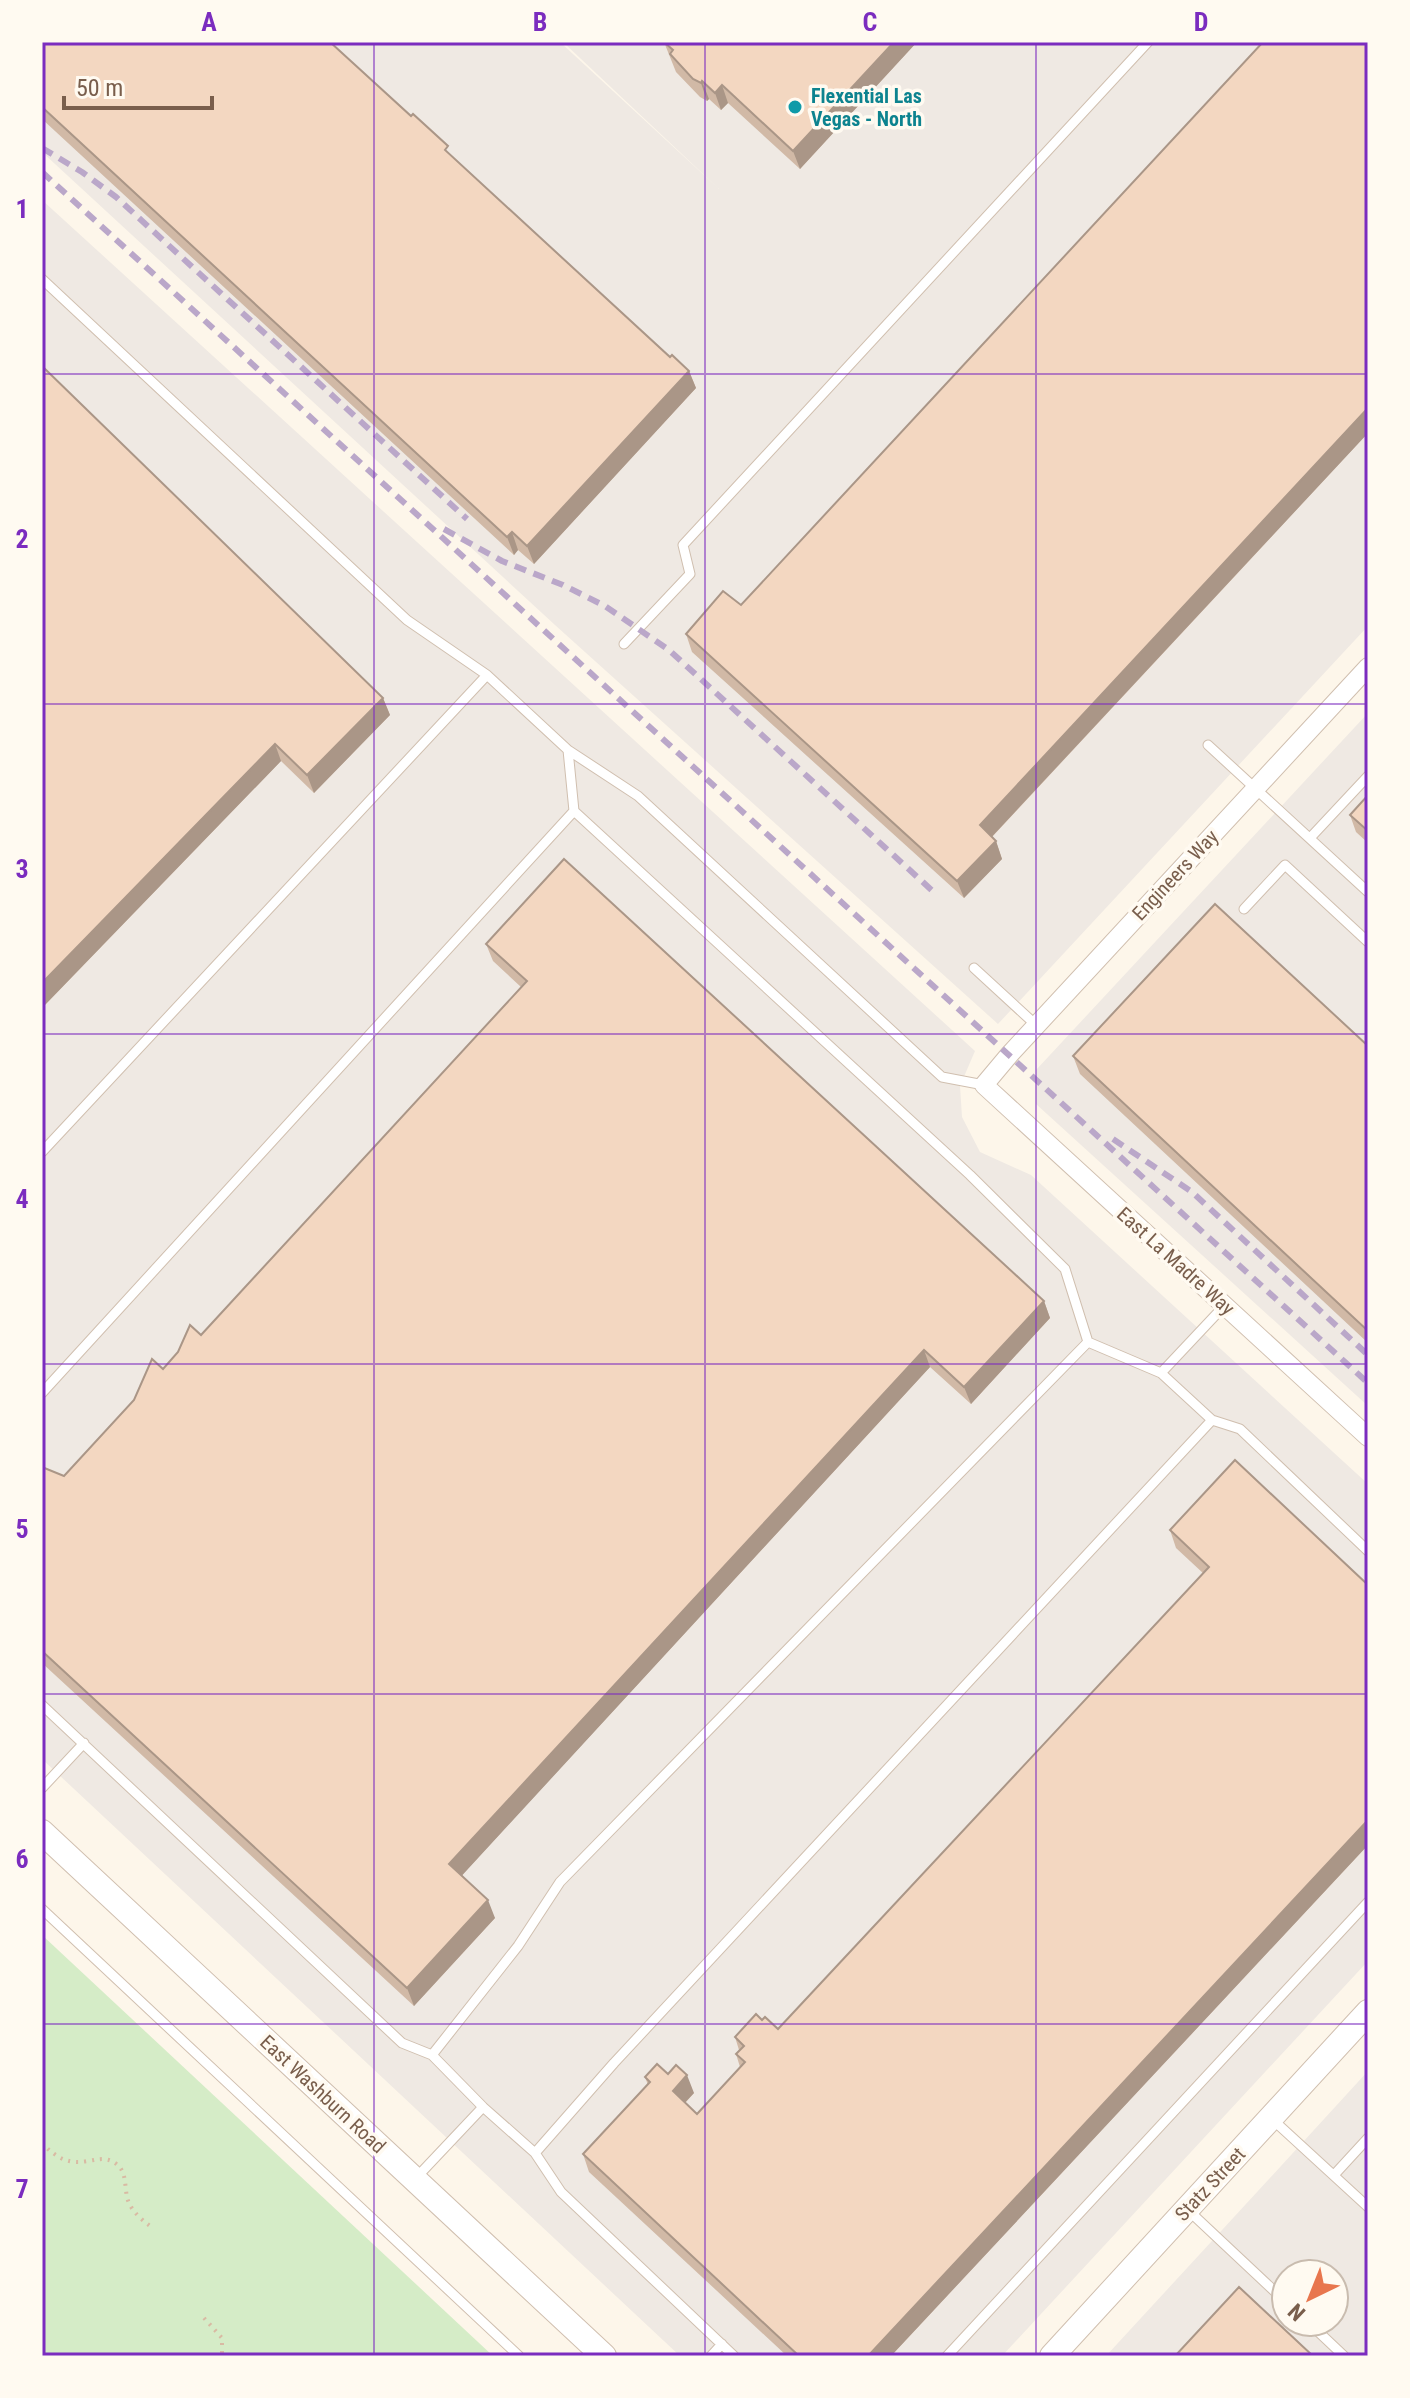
<svg xmlns="http://www.w3.org/2000/svg" width="1410" height="2398" font-family="'Roboto Condensed',sans-serif">
<rect width="100%" height="100%" fill="#fdf6ea"/>
<!-- industrial -->
<path fill="#efe9e3" fill-rule="evenodd" d="M42,42H560L719,189L563,42H1368V626L998,1024L555,625L42,152Z
M42,200L975,1051L960,1086L962,1117L980,1152L1031,1175L1368,1484V1961L1002,2356H680L42,1759Z
M1368,713V1406L1036,1104V1070Z
M1368,2071V2356H1106L1281,2166ZM1286,2274H1334V2322H1286Z"/>
<!-- green -->
<path fill="#d5ecc7" d="M42,1935L493,2356H42Z"/>
<g fill="none" stroke-linecap="round" stroke-linejoin="round">
<defs>
<path id="service" d="M42,279L407,620L487,675L568,750L638,796L942,1077L984,1085
M624,644L690,574L683,545L1148,42
M1208,745L1368,892
M568,750L574,811L970,1175L1065,1269L1088,1342L1161,1373L1212,1420L1240,1429L1368,1551
M1310,838L1368,776
M1244,909L1285,865L1368,942
M974,968L1036,1025
M42,1152L487,675
M1161,1373L1225,1305
M42,1393L574,811
M42,1705L402,2043L432,2055L483,2107L535,2153L561,2192L734,2356
M42,1788L84,1743
M42,1909L519,2356
M432,2055L518,1946L560,1882L1088,1342
M1271,2118L1368,2207
M535,2153L614,2063L1212,1420
M1334,2175L1368,2138
M415,2179L483,2107
M1189,2211L1286,2302
M1308,2322L1344,2356
M711,2356L722,2344
M947,2356L1368,1902"/>
<path id="minor" d="M1368,667L1010,1054L984,1085L1368,1437"/>
<path id="tertiary" d="M42,1832L604,2356
M1052,2356L1368,2012"/>
</defs>
<!-- service casing -->
<use href="#service" stroke="#d0bfaf" stroke-width="11"/>
<!-- minor casing -->
<use href="#minor" stroke="#d0bfaf" stroke-width="20"/>
<!-- tertiary casing -->
<use href="#tertiary" stroke="#d0bfaf" stroke-width="26"/>
<!-- path -->
<path stroke="#d9baa3" stroke-width="4" stroke-dasharray="2 6" stroke-linecap="butt" d="M42,2143C76,2180 95,2149 115,2163C129,2172 123,2190 129,2203C133,2212 142,2220 150,2226
M204,2318L222,2338V2356"/>
<!-- service -->
<use href="#service" stroke="#fff" stroke-width="9"/>
<!-- minor -->
<use href="#minor" stroke="#fff" stroke-width="18"/>
<!-- tertiary -->
<use href="#tertiary" stroke="#fff" stroke-width="24"/>
<!-- rail -->
<path stroke="#baa7c9" stroke-width="6" stroke-dasharray="12 8" stroke-linecap="butt" d="M42,148L82,172L116,197L467,519
M42,172L1368,1383
M444,529L502,561L563,585L605,606L669,650L937,895
M1113,1139L1192,1192L1368,1355"/>
</g>
<!-- wall -->
<path fill="#d1b9a6" d="M42,42L451,156L670,357L689,371L696,388L534,564L518,550L514,555L42,119Z
M664,42H917L800,169L728,103L721,110L709,99L707,101L700,97L676,72Z
M42,366L383,698L390,715L314,793L281,761L42,1008Z
M1368,433L992,837L996,841L1002,859L964,898L692,652L686,634L741,605Z
M1368,795V843L1356,832L1350,815Z
M486,944L1044,1301L1050,1318L971,1404L930,1367L462,1875L495,1918L414,2006L42,1663V1467L64,1476L163,1369L201,1335L521,987L493,961Z
M1368,1046V1343L1080,1074L1073,1056Z
M1170,1530L1368,1585V1845L891,2356H787L589,2172L583,2154L648,2085L645,2077L668,2074L694,2093L685,2103L697,2114L740,2067L736,2054L739,2050L735,2037L762,2020L778,2029L1204,1574L1176,1548Z"/>
<!-- shaded-wall -->
<path fill="#aa9687" d="M894,42H917L800,169L793,151Z
M702,81L709,99L707,101L701,83Z
M722,85L728,103L721,110L715,93Z
M689,371L696,388L534,564L527,546Z
M1368,408V433L986,843L980,825Z
M512,532L518,550L514,555L507,537Z
M383,698L390,715L314,793L307,775Z
M275,744L281,761L42,1008V983Z
M996,841L1002,859L964,898L957,881Z
M1044,1301L1050,1318L971,1404L964,1387Z
M924,1350L930,1367L456,1882L449,1864Z
M1368,1820V1845L891,2356H868Z
M488,1900L495,1918L414,2006L407,1988Z
M687,2075L694,2093L679,2109L673,2091Z"/>
<!-- building -->
<path fill="#f3d7c1" stroke="#aa9687" stroke-width="2" d="M42,42H330L411,116L413,114L448,146L445,150L670,357L672,355L689,371L527,546L512,532L507,537L42,107Z
M664,42H894L793,151L722,85L715,93L702,81L701,83L693,79L670,54L673,50Z
M1263,42H1368V408L980,825L996,841L957,881L686,634L723,591L741,605Z
M42,366L383,698L307,775L275,744L42,983Z
M1368,795V831L1350,815Z
M564,859L1044,1301L964,1387L924,1350L449,1864L488,1900L407,1988L42,1651V1467L64,1476L134,1400L152,1359L163,1369L178,1352L190,1325L201,1335L527,981L486,944Z
M1215,904L1368,1046V1331L1073,1056Z
M1235,1460L1368,1585V1820L868,2356H799L583,2154L650,2082L645,2077L657,2064L668,2074L676,2065L687,2075L673,2091L697,2114L745,2062L736,2054L744,2046L735,2037L756,2014L762,2020L765,2017L778,2029L1209,1567L1170,1530Z
M1239,2287L1313,2356H1175Z"/>
<!-- grid -->
<path fill="none" stroke="#7b2cbf" stroke-width="2" stroke-opacity="0.55" d="M374,42V2356M705,42V2356M1036,42V2356M42,374H1368M42,704H1368M42,1034H1368M42,1364H1368M42,1694H1368M42,2024H1368"/>
<!-- markers -->
<circle fill="#0f9aa8" stroke="#fffaf1" stroke-width="3" cx="795" cy="107" r="8"/>
<g text-anchor="middle" dominant-baseline="central" stroke-width="7" stroke-linejoin="round" paint-order="stroke">
<!-- culture labels -->
<g font-size="20" font-weight="bold" fill="#0d838f" stroke="#fffaf1" text-anchor="start">
<text x="811" y="96">Flexential Las<tspan x="811" dy="23">Vegas - North</tspan></text>
</g>
<!-- street labels -->
<g font-size="20" fill="#795e4c" stroke="#fffaf1">
<text transform="translate(1175 875) rotate(-47)">Engineers Way</text>
<text transform="translate(1176 1261) rotate(42)">East La Madre Way</text>
<text transform="translate(323 2094) rotate(43)">East Washburn Road</text>
<text transform="translate(1210 2184) rotate(-47)">Statz Street</text>
</g>
</g>
<!-- border -->
<rect width="1410" height="2398" fill="none" stroke="#fffaf1" stroke-width="88"/>
<!-- north arrow -->
<g transform="translate(1310 2298) rotate(223)"><circle r="38" fill="#fffaf1" stroke="#c9bcaf" stroke-width="2"/>
<path d="M0-6L14 30L0 20L-14 30Z" fill="#e8764e"/>
<text y="-12" font-size="22" font-weight="bold" text-anchor="middle" fill="#795e4c">N</text>
</g>
<!-- scale -->
<path d="M64 96v12h148v-12" fill="none" stroke="#795e4c" stroke-width="4"/>
<text x="76" y="96" font-size="24" fill="#795e4c" stroke="#fffaf1" stroke-width="6" paint-order="stroke">50 m</text>
<rect x="44" y="44" width="1322" height="2310" fill="none" stroke="#7b2cbf" stroke-width="3"/>
<g font-size="26" text-anchor="middle" font-weight="bold" fill="#7b2cbf">
<text x="209" y="31">A</text>
<text x="540" y="31">B</text>
<text x="870" y="31">C</text>
<text x="1201" y="31">D</text>
<text x="22" y="218">1</text>
<text x="22" y="548">2</text>
<text x="22" y="878">3</text>
<text x="22" y="1208">4</text>
<text x="22" y="1538">5</text>
<text x="22" y="1868">6</text>
<text x="22" y="2198">7</text>
</g>
</svg>
